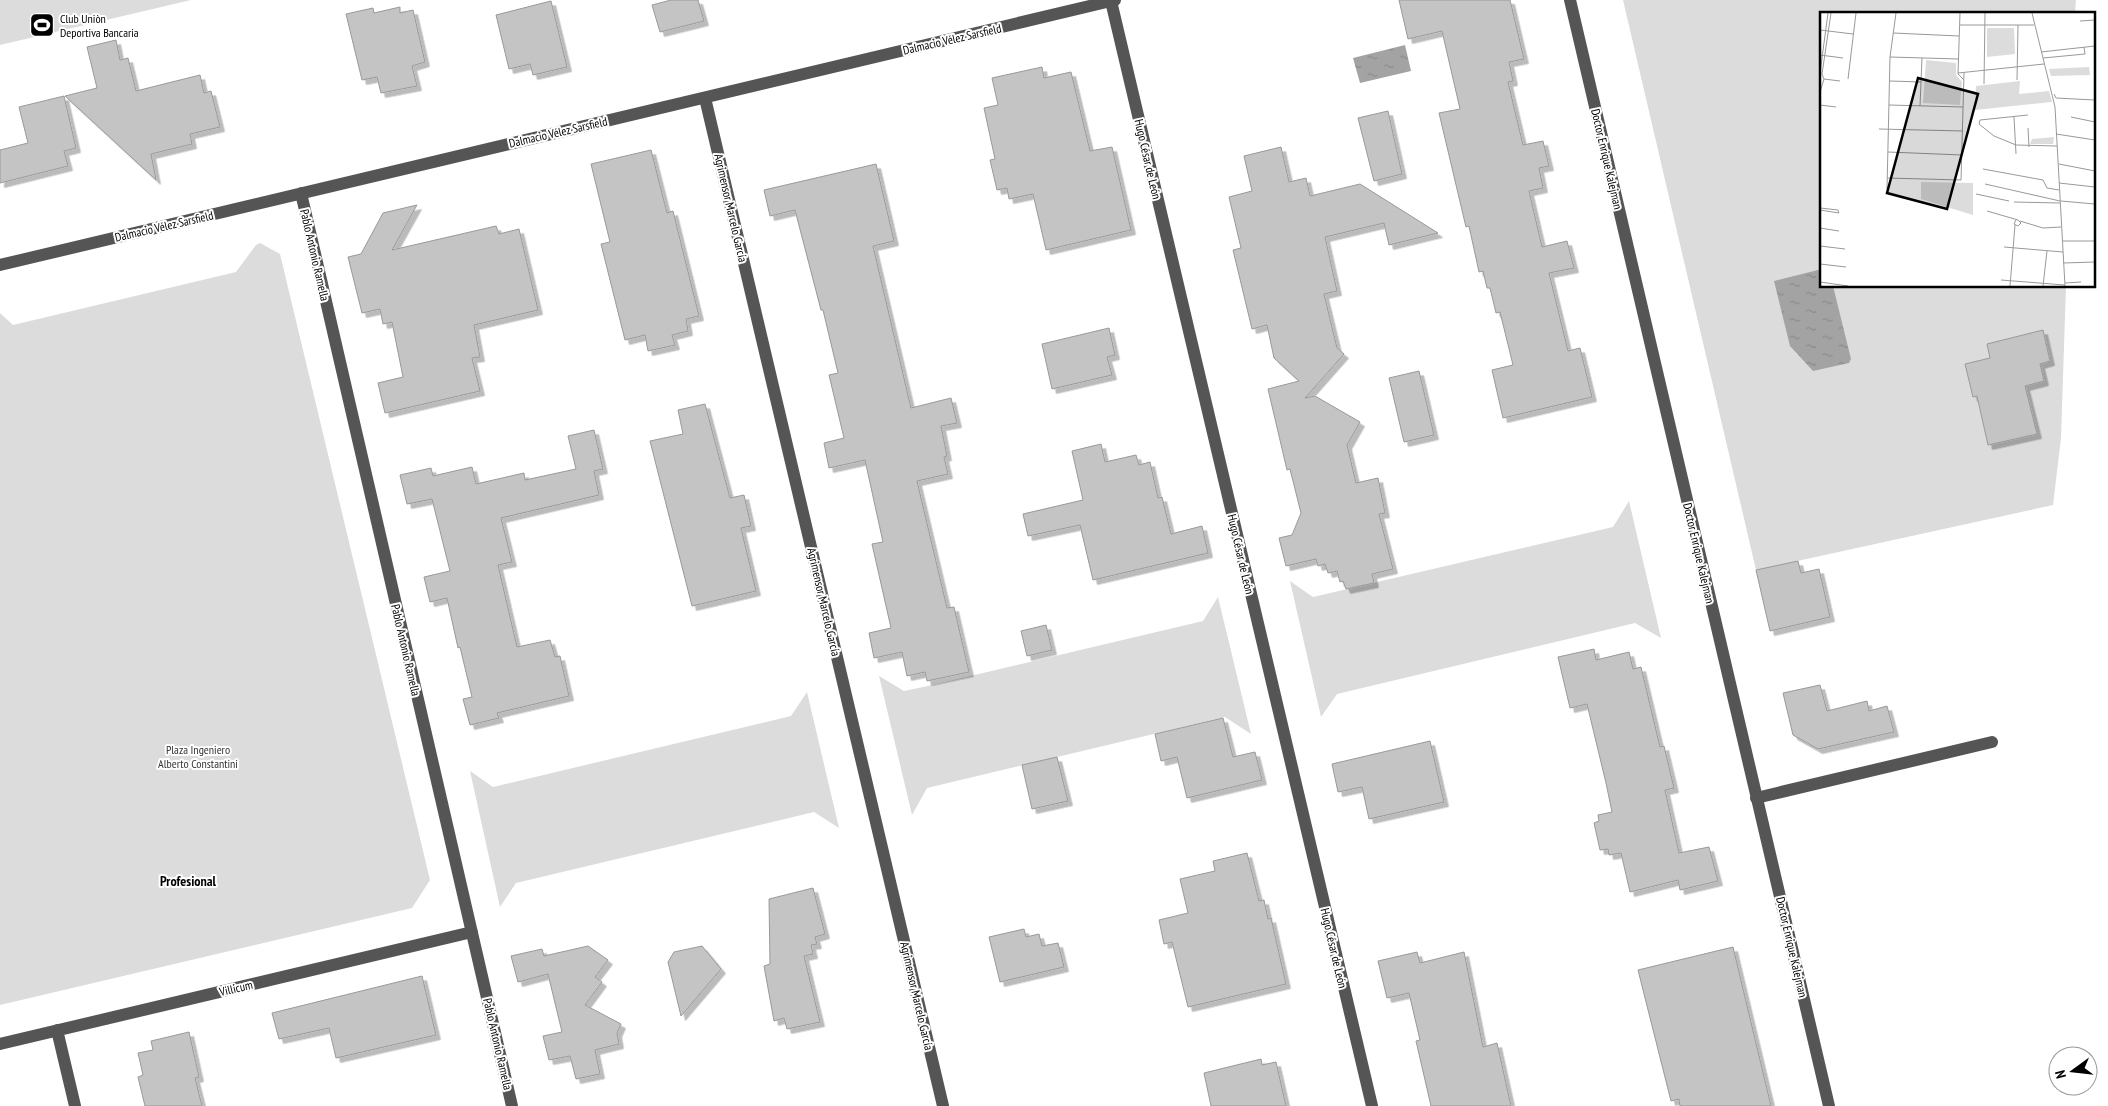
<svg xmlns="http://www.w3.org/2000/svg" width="2108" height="1106" font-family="'PT Sans Narrow',sans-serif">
<defs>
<pattern id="water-ripples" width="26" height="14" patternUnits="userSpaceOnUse" patternTransform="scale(1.25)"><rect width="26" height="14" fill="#a3a3a3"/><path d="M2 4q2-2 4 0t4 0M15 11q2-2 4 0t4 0" fill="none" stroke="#8b8b8b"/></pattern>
<filter id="shadow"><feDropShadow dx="4.5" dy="4.5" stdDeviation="0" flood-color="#0004"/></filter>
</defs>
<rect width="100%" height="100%" fill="#fff"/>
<!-- park -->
<path fill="#dcdcdc" d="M0,0H191L0,45Z
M1623,0H2076L2075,14H1822V286H2066L2061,438L2053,505L1756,570Z
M260,243L280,254L430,880L412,908L0,1005V313L13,325L236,272L256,245Z
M1629,501L1661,638L1635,623L1337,694L1321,717L1290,581L1313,597L1613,527Z
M1218,597L1251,734L1225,717L927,788L912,815L879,676L904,691L928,686L1203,621Z
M807,692L839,828L814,812L516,883L500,907L470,771L493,787L791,716Z"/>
<!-- water -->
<path fill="url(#water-ripples)" d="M1405,45L1411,71L1360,83L1353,58Z
M1822,269V286H1833L1851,359L1849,363L1813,371L1790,346L1774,281Z"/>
<!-- building -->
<path fill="#c4c4c4" stroke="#999" filter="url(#shadow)" d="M671,0H698L704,21L660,32L652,5Z
M1399,0H1510L1524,59L1509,62L1513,81L1508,82L1523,145L1543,141L1549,166L1539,168L1543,188L1529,191L1542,247L1567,241L1574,268L1549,273L1568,351L1580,348L1592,397L1503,418L1492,370L1513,365L1500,312L1496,313L1490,288H1487L1483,271L1479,272L1469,226L1466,227L1439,113L1460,109L1442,31L1408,39Z
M551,1L567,67L533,75L530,64L509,69L496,15Z
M400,7V13L413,10L425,62L412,66L417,86L381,93L377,77L362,80L346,14L373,8L374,13Z
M116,40L120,60L128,58L136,91L200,75L204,93L211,91L220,127L190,134L192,144L151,154L156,180L65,96L97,88L87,47Z
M1042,67L1044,78L1071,72L1090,151L1112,147L1131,230L1046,250L1033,194L1009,199L1007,188L997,190L990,160L995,159L984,108L998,105L992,78Z
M64,96L76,148L64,151L68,166L0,183V150L28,143L19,107Z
M1388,111L1402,174L1374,181L1358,118Z
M1281,147L1289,182L1306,178L1310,196L1360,184L1438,233L1389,245L1384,223L1325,237L1337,291L1324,294L1337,348L1344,354L1305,398L1315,396L1360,422L1347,445L1356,483L1378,478L1385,513L1379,514L1393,569L1372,574L1374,583L1346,589L1343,581L1340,582L1337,571L1328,573L1325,564L1318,566L1316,559L1286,566L1279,538L1292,535L1301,513L1290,469L1287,470L1268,389L1299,381L1274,358L1267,325L1252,329L1233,250L1241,248L1229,197L1252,191L1244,156Z
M651,150L667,213L673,211L699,316L686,319L688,331L672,335L675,345L648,351L645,335L625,340L601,244L610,242L591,164Z
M876,164L894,241L873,246L911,408L951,398L957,423L941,426L947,456L944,457L948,474L917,481L947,608L954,607L969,672L927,681L925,672L907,676L902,652L874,658L869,633L891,628L872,544L883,542L865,460L829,468L824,443L844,438L829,375L838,373L823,310H821L795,210L770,216L764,190Z
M417,205L392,250L496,226L499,234L519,229L538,310L474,325L480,357L472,358L480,391L385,413L378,383L403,377L392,322L383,324L380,309L362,313L348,257L361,254L383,213Z
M1109,328L1115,355L1107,357L1112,375L1052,389L1042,344Z
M2043,330L2050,361L2040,364L2044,381L2025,386L2037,434L1988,445L1977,396L1973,397L1965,364L1990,358L1987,344Z
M1419,371L1434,435L1404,442L1389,378Z
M705,404L730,498L744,495L751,526L741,528L756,591L692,606L650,441L683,434L678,410Z
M594,430L603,469L594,471L599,495L501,518L512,562L498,565L517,647L550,640L555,657L560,656L569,696L497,713L499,718L470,725L463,699L472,697L460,647L458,648L447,598L430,602L424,577L450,571L432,499L407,504L400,475L431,468L433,476L472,467L476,484L524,473L525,480L576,469L568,436Z
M1101,444L1105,462L1136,455L1139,465L1150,462L1158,498L1162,497L1171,534L1202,526L1208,553L1093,580L1080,525L1028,536L1023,514L1083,500L1072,451Z
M1798,561L1801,573L1819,569L1830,617L1770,631L1756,570Z
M1046,625L1052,650L1027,656L1021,631Z
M1594,649L1596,660L1629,652L1633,669L1641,667L1660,747L1664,746L1674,788L1665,790L1679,853L1709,847L1718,881L1680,890L1678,880L1630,892L1621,853L1609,855L1608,849L1600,850L1594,823L1599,821L1598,815L1612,812L1606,783L1587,704L1570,708L1558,657Z
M1820,685L1827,711L1867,701L1869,711L1887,706L1894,732L1818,749L1793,735L1783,693Z
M1223,718L1233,757L1255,752L1262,780L1187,798L1177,757L1161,761L1155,734Z
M1430,741L1444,802L1369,819L1362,787L1338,792L1332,764Z
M1057,757L1068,801L1032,809L1022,765Z
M1247,853L1259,901L1264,900L1268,919L1271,918L1286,984L1188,1007L1172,942L1164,944L1159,920L1188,913L1180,879L1215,871L1213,861Z
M813,888L825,934L815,937L817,944L811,945L813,954L804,956L820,1022L787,1029L784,1018L774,1021L764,966L770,964L769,899Z
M1024,929L1026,937L1039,934L1042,946L1058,943L1064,967L1000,982L989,937Z
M588,946L608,960L595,977L602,982L585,1005L621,1024L617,1033L619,1044L595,1050L600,1074L576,1079L570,1056L549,1060L543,1036L562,1032L548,974L518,982L511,956L542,949L544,956Z
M702,946L721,969L681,1016L668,962L674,952Z
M1733,947L1771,1106H1680L1679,1099L1671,1101L1638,970Z
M1417,952L1420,963L1464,952L1483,1047L1497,1043L1511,1106H1431L1416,1041L1420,1040L1409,993L1387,998L1378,961Z
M422,976L436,1035L336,1058L329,1028L279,1039L272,1013Z
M189,1032L199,1077L195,1078L202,1106H145L138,1077L143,1075L138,1053L153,1050L151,1041Z
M1261,1059L1262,1065L1276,1062L1286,1106H1211L1204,1073Z"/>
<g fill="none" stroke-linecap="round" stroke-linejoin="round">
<!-- minor -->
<path stroke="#555" stroke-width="12" d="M1570,0L1829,1106
M1111,1L1372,1106
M705,98L943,1106
M301,193L512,1106
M0,265L1115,0
M1756,798L1992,742
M57,1030L75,1106
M0,1044L472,932"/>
</g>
<!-- icons -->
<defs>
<symbol id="stadium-square" viewBox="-11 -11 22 22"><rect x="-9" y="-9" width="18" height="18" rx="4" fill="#000" stroke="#fff"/><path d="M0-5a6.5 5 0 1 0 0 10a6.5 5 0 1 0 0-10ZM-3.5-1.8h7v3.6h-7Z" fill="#fff"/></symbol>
</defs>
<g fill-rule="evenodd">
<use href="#stadium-square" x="28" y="11" width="28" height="28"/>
</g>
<g text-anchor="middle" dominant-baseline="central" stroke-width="4" stroke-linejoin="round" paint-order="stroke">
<!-- poi labels -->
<g font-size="12" fill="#000" stroke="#fff" text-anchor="start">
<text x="60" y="18">Club Uniòn<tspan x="60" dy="14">Deportiva Bancaria</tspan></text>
</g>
<!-- street labels -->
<g font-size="12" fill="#000" stroke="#fff">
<text transform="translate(952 39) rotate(-13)">Dalmacio Vélez Sarsfield</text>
<text transform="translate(558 132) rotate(-13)">Dalmacio Vélez Sarsfield</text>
<text transform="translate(1148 159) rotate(77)">Hugo César de León</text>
<text transform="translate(1607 159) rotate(77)">Doctor Enrique Kalejman</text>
<text transform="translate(731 208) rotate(77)">Agrimensor Marcelo García</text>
<text transform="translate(164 226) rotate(-13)">Dalmacio Vélez Sarsfield</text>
<text transform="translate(315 255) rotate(77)">Pablo Antonio Ramella</text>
<text transform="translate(1699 553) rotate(77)">Doctor Enrique Kalejman</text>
<text transform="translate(1241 554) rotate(77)">Hugo César de León</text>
<text transform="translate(824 602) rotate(77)">Agrimensor Marcelo García</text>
<text transform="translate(406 650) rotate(77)">Pablo Antonio Ramella</text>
<text transform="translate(1792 947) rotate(77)">Doctor Enrique Kalejman</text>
<text transform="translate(1334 948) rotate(77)">Hugo César de León</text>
<text transform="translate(236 988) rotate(-13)">Villicum</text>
<text transform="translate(917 996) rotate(77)">Agrimensor Marcelo García</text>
<text transform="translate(498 1044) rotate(77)">Pablo Antonio Ramella</text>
</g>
<!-- park labels -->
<g font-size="12" fill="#333" stroke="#fff">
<text x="198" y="749">Plaza Ingeniero<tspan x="198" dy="14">Alberto Constantini</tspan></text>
</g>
<!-- neighbourhood labels -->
<g font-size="14" font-weight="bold" fill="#000" stroke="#fff">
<text x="188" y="881">Profesional</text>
</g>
</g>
<!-- overview -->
<g transform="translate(1820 12)">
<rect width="275" height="275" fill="#fff"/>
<path d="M167,16H194L195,42L167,45ZM106,48L136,51V63L142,70L140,93L103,91ZM269,55L270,63L231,64L229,57ZM200,69L199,82L229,79L232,90L155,98L156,74ZM234,125L233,132H210L212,127ZM101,170L153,171V203L101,187Z" fill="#dcdcdc"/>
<path fill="none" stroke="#999" stroke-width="1" d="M140,1L138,62L144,68M212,1L235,95L245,274M260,9L275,8M140,13H214M0,18L33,22M73,21L139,24M221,40L275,34M0,43L23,46M70,45L139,47M223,46L265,42L264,35M0,61L8,1M138,61L224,52M4,67L20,69M28,67L36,1M197,68L198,13M70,69L101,70M164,72L165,1M0,80L4,67L2,62L11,1M234,82L236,86L274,88M0,93L16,95M69,93L143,95M100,94L102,46M208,103L160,108L159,112L174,124L196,133L237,134M194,105L196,142M251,105L275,110M208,116L209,135M59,117L143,119M236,122L275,128M68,140L142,143M239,152L275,159M163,157L223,168L227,176L239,178M67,166L141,168L144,61M239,171L275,175M165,172L240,189M67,177L70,45L76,1M156,182L189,189M241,189L275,192M194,190L240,191M0,196L18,198L19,201L0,198M167,199L198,208L201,211L198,214L194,212L196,208M200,209L223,216L241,215M0,216L19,219M242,229H275M0,234L25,237M184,235L243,240M243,251L275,250M0,252L26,255M181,268L245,273M0,270L28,274M245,271L261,270M190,274L195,213M223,274L227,239"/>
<path fill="#000" fill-opacity="0.15" stroke="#000" stroke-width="2.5" d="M98,66L158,82L127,197L67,181Z"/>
<rect width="275" height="275" fill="none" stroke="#000" stroke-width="2.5"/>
</g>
<!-- north arrow -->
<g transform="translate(2073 1071) rotate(255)"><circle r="24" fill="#ffffff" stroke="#999999"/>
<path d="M0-4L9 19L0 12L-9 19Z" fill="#000000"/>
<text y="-8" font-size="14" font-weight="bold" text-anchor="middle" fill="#000000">N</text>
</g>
</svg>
